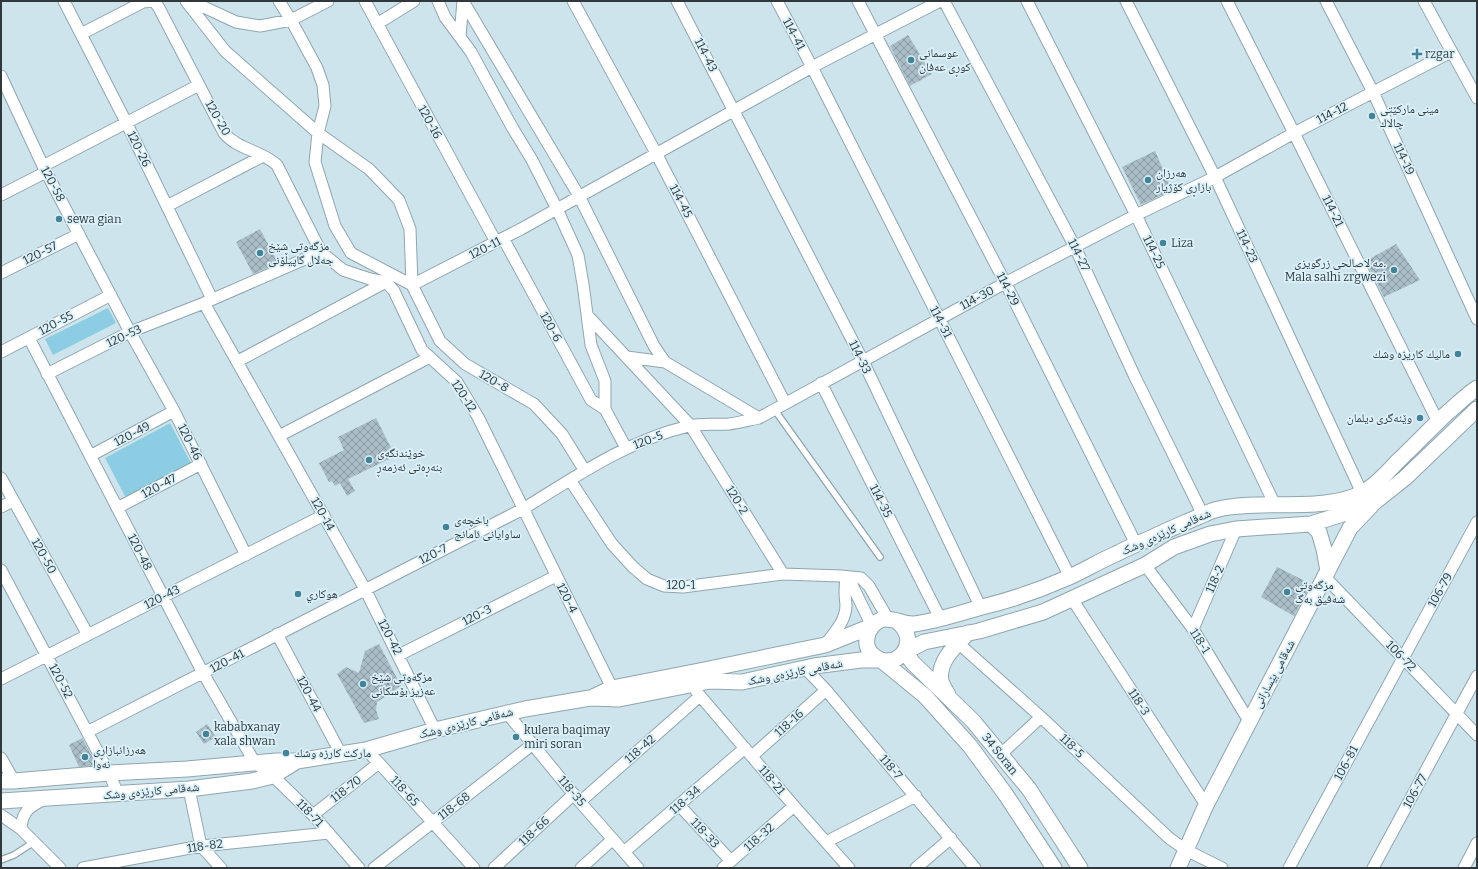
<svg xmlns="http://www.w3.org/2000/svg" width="1478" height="869" font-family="Bitter,'Noto Naskh Arabic',serif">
<defs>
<pattern id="building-cross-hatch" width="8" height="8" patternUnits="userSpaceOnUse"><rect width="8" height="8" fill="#a8bdc5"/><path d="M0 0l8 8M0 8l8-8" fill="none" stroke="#899ba1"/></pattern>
</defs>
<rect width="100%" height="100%" fill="#cee4ec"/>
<!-- park -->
<path fill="#8ccde4" d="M108,308L116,323L53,355L45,339Z
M170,423L192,465L127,500L105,458Z"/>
<!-- building -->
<path fill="url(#building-cross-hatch)" d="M908,35L932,74L910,86L890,46Z
M1155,151L1172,190L1141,205L1122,167Z
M260,229L278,263L253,274L236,242Z
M1396,244L1420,280L1384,297L1366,261Z
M376,418L395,456L348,479L355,491L347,496L340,483L335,486L332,481L329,482L319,463L344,450L338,437Z
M1277,567L1311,584L1294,616L1261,597Z
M379,644L401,686L377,702L376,710L379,719L364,723L337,674L346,667L359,673L365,651Z
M207,724L216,737L204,744L196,732Z
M82,738L97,765L79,767L69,745Z"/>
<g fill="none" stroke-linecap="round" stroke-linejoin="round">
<defs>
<path id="lane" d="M774,409L880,557
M1,860L14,855L34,842"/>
<path id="street" d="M64,1L126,122L212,299
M186,1L225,51L318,133L369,169L399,200L410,229L412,285L440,341L465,364L534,404L562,434L585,471
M191,1L236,22L260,26L291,20L328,1
M279,1L291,20L317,68L323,85L325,106L318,133L315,162L335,226L351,253L412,285
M365,1L496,242
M438,1L445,17L471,52L512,127L532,160L557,209L578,255L583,284L591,345L605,381V409L626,448
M463,1L579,196L654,346L665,362L759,418
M573,1L656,153L785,403
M677,1L863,361L981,608
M777,1L812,67L1070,577
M858,1L1009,290L1136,544
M944,1L1075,247L1135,377L1203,515
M1027,1L1136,215L1275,505
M1126,1L1215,177L1362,493
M1227,1L1294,133L1438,422
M1326,1L1373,92L1477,319
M1424,1L1477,98
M377,24L414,1
M81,34L143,2L154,1L159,8L224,133C238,150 261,150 277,165L321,252L343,270L370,279L386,282L394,291L422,350L457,382L478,417L612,688
M460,36L463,1
M1,76L43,166L130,332L174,411L246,555
M43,166L199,85
M1,195L46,172
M167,206L263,156
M503,238L591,400L605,409
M1,273L79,234
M412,285L521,229L812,67L940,1
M204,303L365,589L435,730
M587,315L690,425L783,574
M29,338L203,673L255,763L273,776L313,815L359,868
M1,352L111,295
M627,357L665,362
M238,361L386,282
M47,374L130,332L204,303L321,252
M821,383L940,618
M279,436L430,357
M90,456L174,411
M1,478L88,635
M570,480L612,544L633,567L647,579L664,586L683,587L783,574L841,576L861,578L869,586L888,619
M1,507L13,501
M117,508L201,464
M1145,565L1193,629L1249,721
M1,570L109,773L118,794
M843,577L851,583L872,626
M1325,577L1477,735
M1072,599L1206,805
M1193,629L1236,529
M277,634L341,754
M958,643L1041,717L1169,838L1186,850L1222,868
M825,645C834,633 846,621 846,605C845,595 844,591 846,579
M399,655L556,576
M805,668L826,690L975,868
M1,679L324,515
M696,691L794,806L849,868
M507,713L580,802L638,868
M87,732L523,509C575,477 628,440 689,426C701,423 716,425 729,424C738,423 749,420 759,418L1005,283L1136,215L1215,177L1294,133L1451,52
M366,750L379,763L474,868
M1000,755L1041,717
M752,756L826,690
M1,758L14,781
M189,789L201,846L221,868
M580,802L700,696
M679,805L731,861
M1,815L21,829L60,868
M313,815L379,763
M21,829C22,811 30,806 45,799
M826,842L916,796
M624,852L745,748
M83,868L201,846L329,833
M374,868L533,744
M494,868L574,794
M581,868L613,839
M723,868L794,806
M916,868L951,838
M1289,868L1477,522
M1373,868L1477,676
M1464,868L1477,843"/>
<path id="secondary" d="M1311,524L1319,532L1324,549L1328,571
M898,622C923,643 894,674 873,655C868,651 866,644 867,638C868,629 875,621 884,619C894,618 904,625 914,624C937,621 960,613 982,607C1011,600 1040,590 1067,578C1084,571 1099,561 1116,554C1127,548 1139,543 1151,538C1167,530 1182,524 1198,517C1205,514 1212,510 1219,509C1263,499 1323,513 1362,493C1375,486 1387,473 1397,462C1414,446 1430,429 1447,413C1457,405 1466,395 1477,388
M948,695C946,691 942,685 941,681C937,662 956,645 968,633
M593,697L612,688L699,671L825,645L872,626
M1,781H14L109,773L187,769L276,761H297L366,750L435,730L525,709L590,698L619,699L710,681L742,682L814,666L861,660H881L925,696L970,746L1006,795L1054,868
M1,801L189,789L252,781L273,776L297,761
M1080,868L1029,789L973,721L913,663L905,652L924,642L979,631L1043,612L1145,565L1174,547L1210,534L1236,529L1311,524L1371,505L1405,478L1477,409
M1178,868L1206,805L1350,528L1371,506"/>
</defs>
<!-- lane casing -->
<use href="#lane" stroke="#90a5ad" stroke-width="8"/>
<!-- street casing -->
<use href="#street" stroke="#90a5ad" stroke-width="13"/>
<!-- secondary casing -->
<use href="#secondary" stroke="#90a5ad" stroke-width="17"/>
<!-- lane -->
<use href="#lane" stroke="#fff" stroke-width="5.5"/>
<!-- street -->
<use href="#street" stroke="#fff" stroke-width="11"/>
<!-- secondary -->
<use href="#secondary" stroke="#fff" stroke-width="15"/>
</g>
<!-- markers -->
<g fill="#438297" stroke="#dbf1fa" stroke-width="1.5">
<path d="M1415 48h4v4h4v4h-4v4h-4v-4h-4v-4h4z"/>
<circle cx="911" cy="60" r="4"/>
<circle cx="1372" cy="116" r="4"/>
<circle cx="1148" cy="180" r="4"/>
<circle cx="59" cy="219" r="4"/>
<circle cx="1163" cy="243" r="4"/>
<circle cx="260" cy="253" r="4"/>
<circle cx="1394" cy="270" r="4"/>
<circle cx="1458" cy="354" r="4"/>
<circle cx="1420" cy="418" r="4"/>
<circle cx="369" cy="460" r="4"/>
<circle cx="446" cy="527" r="4"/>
<circle cx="1287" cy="592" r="4"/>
<circle cx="298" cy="594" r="4"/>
<circle cx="363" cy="684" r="4"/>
<circle cx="206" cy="734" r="4"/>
<circle cx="516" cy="737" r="4"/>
<circle cx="286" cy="753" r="4"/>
<circle cx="85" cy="757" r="4"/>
</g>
<g text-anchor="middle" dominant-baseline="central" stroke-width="3.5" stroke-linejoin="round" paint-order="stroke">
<!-- street labels -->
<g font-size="12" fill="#30383c" stroke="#dbf1fa">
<text transform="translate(794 34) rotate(62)">114-41</text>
<text transform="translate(706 55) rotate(63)">114-43</text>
<text transform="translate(1332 113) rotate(-27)">114-12</text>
<text transform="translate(218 118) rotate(60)">120-20</text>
<text transform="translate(430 122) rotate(61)">120-16</text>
<text transform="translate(139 149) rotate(64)">120-26</text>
<text transform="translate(1404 159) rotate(65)">114-19</text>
<text transform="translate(53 184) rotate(62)">120-58</text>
<text transform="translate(681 201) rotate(63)">114-45</text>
<text transform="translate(1333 211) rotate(64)">114-21</text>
<text transform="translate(1247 246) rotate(65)">114-23</text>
<text transform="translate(485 248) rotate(-27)">120-11</text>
<text transform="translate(1154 252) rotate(64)">114-25</text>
<text transform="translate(40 253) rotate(-27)">120-57</text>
<text transform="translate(1079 255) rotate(64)">114-27</text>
<text transform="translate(1008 289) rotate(63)">114-29</text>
<text transform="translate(977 298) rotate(-28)">114-30</text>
<text transform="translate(941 322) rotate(63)">114-31</text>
<text transform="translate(56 323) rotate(-28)">120-55</text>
<text transform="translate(551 327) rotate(61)">120-6</text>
<text transform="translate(124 336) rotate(-25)">120-53</text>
<text transform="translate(860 357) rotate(64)">114-33</text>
<text transform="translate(494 381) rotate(30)">120-8</text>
<text transform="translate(464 396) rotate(57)">120-12</text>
<text transform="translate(132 434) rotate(-28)">120-49</text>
<text transform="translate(648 440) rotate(-21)">120-5</text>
<text transform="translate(190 442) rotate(63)">120-46</text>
<text transform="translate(159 486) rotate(-28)">120-47</text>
<text transform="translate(737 500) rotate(58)">120-2</text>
<text transform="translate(881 501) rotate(63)">114-35</text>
<text transform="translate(323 514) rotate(61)">120-14</text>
<text transform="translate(1166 532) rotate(-24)">شەقامی کارێزەی وشک</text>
<text transform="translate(140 552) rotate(63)">120-48</text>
<text transform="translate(433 554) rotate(-27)">120-7</text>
<text transform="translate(44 556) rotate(61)">120-50</text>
<text transform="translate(1215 579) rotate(-66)">118-2</text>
<text x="681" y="585">120-1</text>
<text transform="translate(1440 590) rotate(-61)">106-79</text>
<text transform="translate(162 597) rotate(-27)">120-43</text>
<text transform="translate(567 598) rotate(63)">120-4</text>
<text transform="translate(477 615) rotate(-27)">120-3</text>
<text transform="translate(390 637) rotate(63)">120-42</text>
<text transform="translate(1200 641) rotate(58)">118-1</text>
<text transform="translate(1401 656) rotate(46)">106-72</text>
<text transform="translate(227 661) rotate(-28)">120-41</text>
<text transform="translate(795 672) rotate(-11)">شەقامی کارێزەی وشک</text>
<text transform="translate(1274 674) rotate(-62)">شەقامی بێسارانی</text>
<text transform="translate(61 681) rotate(62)">120-52</text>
<text transform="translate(309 694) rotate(62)">120-44</text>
<text transform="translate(1139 702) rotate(57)">118-3</text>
<text transform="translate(466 723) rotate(-14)">شەقامی کارێزەی وشک</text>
<text transform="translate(789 723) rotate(-42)">118-16</text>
<text transform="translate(1072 746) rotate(44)">118-5</text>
<text transform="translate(640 749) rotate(-41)">118-42</text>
<text transform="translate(1000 754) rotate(51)">34 Soran</text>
<text transform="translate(1346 763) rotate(-62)">106-81</text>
<text transform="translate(891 767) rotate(50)">118-7</text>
<text transform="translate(772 780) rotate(50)">118-21</text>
<text transform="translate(346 789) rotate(-38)">118-70</text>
<text transform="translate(151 791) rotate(-5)">شەقامی کارێزەی وشک</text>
<text transform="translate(405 791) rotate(48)">118-65</text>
<text transform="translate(572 791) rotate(50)">118-35</text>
<text transform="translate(1415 791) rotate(-61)">106-77</text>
<text transform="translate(685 800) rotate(-41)">118-34</text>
<text transform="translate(454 806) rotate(-38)">118-68</text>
<text transform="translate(310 813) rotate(46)">118-71</text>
<text transform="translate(534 831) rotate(-43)">118-66</text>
<text transform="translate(705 833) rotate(48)">118-33</text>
<text transform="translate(759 837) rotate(-41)">118-32</text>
<text transform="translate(205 846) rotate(-8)">118-82</text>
</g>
<!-- poi labels -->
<g font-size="12" fill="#30383c" stroke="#dbf1fa" text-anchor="start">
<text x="919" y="53">عوسمانی<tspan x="919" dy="14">کوڕی عەفان</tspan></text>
<text x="1425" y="54">rzgar</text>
<text x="1380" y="109">مینی ماركێتی<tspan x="1380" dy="14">چالاك</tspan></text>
<text x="1156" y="173">ھەرزان<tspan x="1156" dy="14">بازاڕی کۆژیار</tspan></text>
<text x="67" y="219">sewa gian</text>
<text x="1171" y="243">Liza</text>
<text x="268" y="246">مزگەوتی شێخ<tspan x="268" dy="14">جەلال گاپیڵۆنی</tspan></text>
<text x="1386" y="263" text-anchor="end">مه لاصالحی زرگویزی.<tspan x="1386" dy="14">Mala salhi zrgwezi</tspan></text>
<text x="1450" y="354" text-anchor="end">ماليك كاريزه وشك</text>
<text x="1412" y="418" text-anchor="end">وێنە‌گری دیلمان</text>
<text x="377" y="453">خوێندنگەی<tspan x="377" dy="14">بنەڕەتی ئەزمەڕ</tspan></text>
<text x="454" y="520">باخچەی<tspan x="454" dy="14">ساوایانی ئامانج</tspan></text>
<text x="1295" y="585">مزگەوتی<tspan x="1295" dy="14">شەفیق بەگ</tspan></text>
<text x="306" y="594">هوكاري</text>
<text x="371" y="677">مزگەوتی شێخ<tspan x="371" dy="14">عەزیز بۆسکانی</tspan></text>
<text x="214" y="727">kababxanay<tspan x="214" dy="14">xala shwan</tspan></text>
<text x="524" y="730">kulera baqimay<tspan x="524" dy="14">miri soran</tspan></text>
<text x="93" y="750">هەرزانبازاڕی<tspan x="93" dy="14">نەوا</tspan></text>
<text x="294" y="753">ماركت كارزه وشك</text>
</g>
</g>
<!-- border -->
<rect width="1478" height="869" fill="none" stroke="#30383c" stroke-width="4"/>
</svg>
